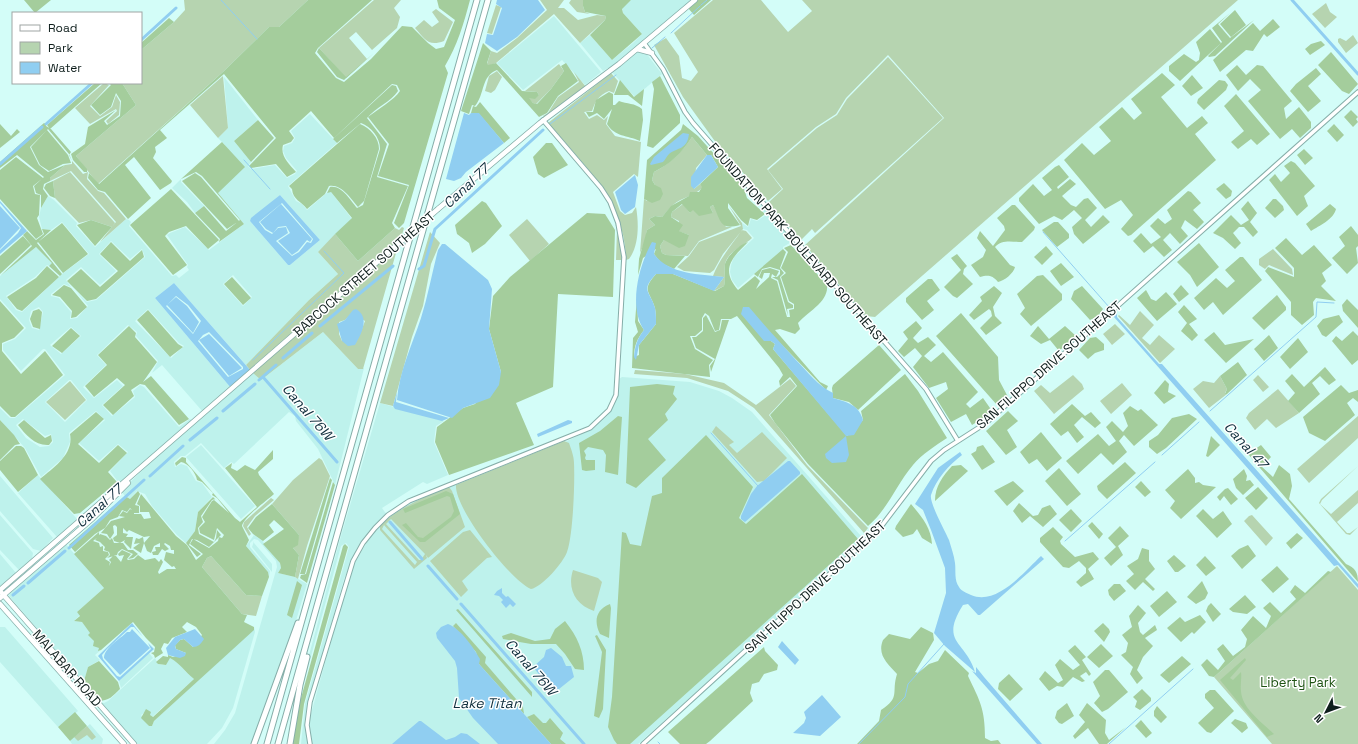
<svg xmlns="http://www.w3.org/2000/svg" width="1358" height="744" font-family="'Space Grotesk',sans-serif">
<rect width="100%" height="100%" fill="#d3fdf8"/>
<!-- built -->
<path fill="#bef2ec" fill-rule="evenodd" d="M631,0H695L639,44L662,74L635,97L608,68L603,71L580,43L590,35L612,60L633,43L642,34L623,13L622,8Z
M554,16L601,72L585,85L562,60L523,90L497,63Z
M224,77L258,120L234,141L251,162L248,166L251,169L275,165L287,178L295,174L297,171L286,158L283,151L284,146L292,143L295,138L291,131L310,114L337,143L288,186L296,201L302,204L307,210L329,191L331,192L352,219L318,252L338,274L309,300L246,365L174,283L155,298L231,388L203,412L162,365L152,373L158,361L136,336L137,332L128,325L97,355L106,365L83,387L94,398L117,380L123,386L102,405L112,416L135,397L133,391L140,385L144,387L179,427L190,419L193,422L117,487L119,483L110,471L128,452L118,444L99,461L79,443L105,420L96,411L69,433L70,442L63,458L41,477L25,448L0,420V408L10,418H15L65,375L45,349H43L21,371L3,350V344L15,339L26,328L0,299V276L36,247L53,263L49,266L47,265L35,277L6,296L16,310L22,312L62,274L89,254L62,222L51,230L42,229L39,217L41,208L48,196L54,200L77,223L76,226L95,247L126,219L129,220L131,222L129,226L172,276L176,275L179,278L189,270L187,267L188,265L167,235L170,233L185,227L209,250L244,224L218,193L225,145L218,138L228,128ZM280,195L320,240L290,265H288L250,221ZM111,241L130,259L142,249L145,257L96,300L87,302L75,290L88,306L77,318L70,319L71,312L59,298L51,296V294L64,284L71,287L66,280L81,267L100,285L116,271L99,254ZM233,275L252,297L243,306L223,284ZM39,307L43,312L39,330L32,328L29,320L31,311ZM148,309L179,343L184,346L171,358L135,321ZM71,327L81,336L61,354L50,345ZM69,380H71L87,400L65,422L45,402ZM23,419L45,436L51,434L53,442L49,446L40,447L26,438L16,425Z
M181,179V182L204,206L195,213L187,202L172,188Z
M763,206L793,241L783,247V249L738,288L732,280L730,272L731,265L734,257L754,238L747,230L743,229L742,223L748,227L751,219L757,221L766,215L762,209Z
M323,332L358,369L364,368L335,485L318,449L296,421L295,416L289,412L234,464L231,462L224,468L201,443L185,456H181L174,462L175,467L181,464L187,466L196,481L202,483L212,497L198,512L195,531L186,543L177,535L152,506L145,494L137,491L130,499L125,496L121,491L150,463L253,373L261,380Z
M622,377L690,382L719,391L732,398L752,412L861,536L862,543L809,589L771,625L638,744H312L309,721L347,583L353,566L373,532L395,512L416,500L567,441L594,428L608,415L618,397L619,379Z
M380,403L444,421L436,426L434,442L448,475L427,484L423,482L382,508L387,515L367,534L356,551L344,579L309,702L306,725L309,744H301L305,704L349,547L346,543L341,546L298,704L301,685L339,543Z
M201,445L255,506L241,519L186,457Z
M38,475L77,519L57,537L18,493Z
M0,476L53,538L41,551L33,549L0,511Z
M0,515L33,553L32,559L19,570L0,550Z
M254,535L263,541L264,544L280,563L281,568L278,573L295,577L307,584L292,634L252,744H214L225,730L235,713L277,567L276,561L258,540L254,539L250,543V547L270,571L269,577L268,572L246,546Z
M254,541V543L272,564V572L252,547Z
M65,543L104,588L77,612L80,615L74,621L82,622L91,633L96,646L100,648L99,651L101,650L95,655L100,660L88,667L84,681L91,691L9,596L11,591Z
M0,554L16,573L0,586Z
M0,627H5L78,711L58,727L0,662Z
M254,627L255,632L233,708L222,728L207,744H137L100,702L104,703L108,701L155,658L158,664L163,665H166L168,658H170L179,663L185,671L194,679L152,717L145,712L141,715L149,726H152L154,721Z
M149,653L153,658L121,688L119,681Z
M90,724L103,739L102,744H72L70,741Z"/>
<!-- green -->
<path fill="#b6d4b0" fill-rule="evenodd" d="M184,0H308L279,27H269L224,71L98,184L76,156L136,105L122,83H141V50L174,22L185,10Z
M374,0H401L394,8L400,17L397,28L372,50L356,32L349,38L367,59L346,78L319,48Z
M540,0H564L558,8H564L578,20L597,15L606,16L605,20L580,43L554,14L496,63L488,66L487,64L491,51L497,53L517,38L547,10Z
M571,0H583V6L585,12L590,14L577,12L569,3Z
M713,0H761L788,32L812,11L802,0H1238L875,317L866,316L805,245L944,118L888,55L846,98L836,114L816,127L767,169L782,189L768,201L714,140L683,97L654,45L666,38L679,56L682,78L691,81L698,72L674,33Z
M1326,3L1330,12L1337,17L1325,28L1312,14Z
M496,5L501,7L492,34L487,33Z
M436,9L453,22L444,41C428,47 425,39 415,28L424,20L432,27L439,22L432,12Z
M1353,35L1358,43L1346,53L1338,42V39L1340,38L1346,41Z
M888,57L943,118L815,233L812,229L801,240L768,203L783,189L768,170L817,128L837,115L847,99Z
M559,64L564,71L551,89L536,104L533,103L528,98L539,95L537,92L525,91Z
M497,71L502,77L495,90L491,93L485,91L489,76Z
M574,72L586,87L544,118L543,116L548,113L558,97L579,82Z
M611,73L618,81L614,93L609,91C598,96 596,100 592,111L584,112L589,119L597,115L604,120L608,116L606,124L615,136L641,142L638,177L634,174L613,192L620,211L625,215L632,213L636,207C639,224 639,246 629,259L626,260C626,202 582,163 548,123Z
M223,76L228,128L218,138L190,105Z
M104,83L109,85L90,106L100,116L112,107L116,95L120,102L119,115L108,124L106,121L117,111L116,109L90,124L75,108Z
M692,137L707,155L696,168L694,189L700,184L703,187C695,196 682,197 673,205C669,208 666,213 662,217L655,216L649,219L655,225L647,230L645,242L640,253L644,199L647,201L655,185L652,180L654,172C670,164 682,152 692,137Z
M72,161L83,174L88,172L87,179L98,191L104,193L126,219L100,242L116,222L71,171L50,181V178L65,165L72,164Z
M70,172L115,223L112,227L91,220L79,223L55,198L53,181Z
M683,204L690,213L693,209L713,213L710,207L713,205L726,227H732L699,241L688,256L666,255L662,253L660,246L664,240L689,235L678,231L679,221L671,217L672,212Z
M729,206L742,223L743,229L723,254L714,270L710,273L684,271L677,267L689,256L699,242L741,226Z
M614,217L623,260H616L617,230Z
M527,219L549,244L530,261L509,235Z
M402,227L404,228L400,241L251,371L246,365L309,300L338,274L318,252L335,234L358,261L395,228L399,230Z
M742,230L746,231L752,238C744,246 728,251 725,264C724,271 726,279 724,286L714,291L724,277L713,276C718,261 733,243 742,230Z
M430,232L440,243L431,264L423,306L412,337L393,406L380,403Z
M398,246L363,369H358L323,332L261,380L253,373ZM352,313L365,321L360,334L342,341L339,334V322L345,320Z
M1273,249L1292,269L1293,275L1269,265L1265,269L1259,265V259Z
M1140,311L1154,325L1142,338L1150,345L1159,335L1175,349L1160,363L1118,316L1119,315L1130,325Z
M1115,324L1125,334L1112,345L1103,334Z
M635,370L685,374L724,383L756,405L790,379L796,386L769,415L807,465L868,528L864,533L754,408L728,391L687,378L634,374Z
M1073,375L1082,384L1084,389L1054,414L1034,391L1041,385L1050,393Z
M1258,375L1269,387L1263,392L1253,380Z
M1220,376L1227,389L1225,393L1227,394L1209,408L1193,389L1203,381L1214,383Z
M70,381L86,400L65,420L46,402Z
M1122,383L1132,395L1111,414L1100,401Z
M1278,389L1299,413L1276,428L1267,419L1255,430L1246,418L1249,413Z
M1358,416V438L1309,483L1297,469Z
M716,426L734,442L729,445L737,453L762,432L787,458L764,481L757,482L712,432Z
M564,441L569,443C571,449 574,456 574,463C575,482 573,536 567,552C563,563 542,587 531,589C511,581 454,508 456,485Z
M319,458L322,460L330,476L307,546L298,579L295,577L299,555L293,548L299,535L272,504L293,480Z
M1358,466L1322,500L1320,504L1331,514L1358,490V503L1337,522L1347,533H1350L1358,527L1350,535L1346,534L1319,503L1321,499Z
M449,487L452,491L465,527L428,558L426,555L427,558L414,569L380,530V525C401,507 423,497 449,487ZM391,519L425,554L421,560H419L386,524ZM384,525L417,562L415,565L382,529Z
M271,498L274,500L255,516L247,527L251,534L249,536L243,526L244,522Z
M1252,515L1273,538L1266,546L1244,521L1249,516Z
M470,530L492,557L487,558L462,581L468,590L461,597L430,561L463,532Z
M211,556L246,595L262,596L256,616L242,614L202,567L207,558Z
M1337,566L1358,590V744H1272L1214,677Z
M573,570L598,578L602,582L594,611C575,605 567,588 573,570Z
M87,726L96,737L92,740L87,735L78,741L74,737Z"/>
<!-- forest -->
<path fill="#a4cd9c" d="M24,0H51L35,13Z
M308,0H372L318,48L315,53L336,78L344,82L371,59L402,26L412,27L428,43L436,49L444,47L455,20L439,8L437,0H470C464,23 457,46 445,66L448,73L404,223L399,228L394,223L409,185L378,176L389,144L368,117C377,110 394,100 400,91L397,85L392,84L334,138L311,111L289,131L294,138L291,142L283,145C280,156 289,164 296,172L287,177L276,164L251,168L249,166L276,138L224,74L160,130L167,138L155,147L156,152L153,158L172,181L171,183L160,190L134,157L125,165L151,198L128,219L105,192L98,190L88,178L89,173L99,184L224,71L269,27H279Z
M583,0H631L622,9L623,13L642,34L612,60L590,35L605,20L606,16L585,12L583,6Z
M698,0H711L694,15L688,8Z
M1235,10L1246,25L1231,37L1220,24Z
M1230,13L1218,24L1230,38L1254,20L1215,56L1209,57L1208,56L1222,42L1212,28Z
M169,18L174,22L141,50V43Z
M1273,19L1280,27L1267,37L1264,34L1253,51L1246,50L1220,72L1213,60L1253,23L1260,31Z
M1210,29L1221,43L1180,81L1169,71V66L1184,54L1196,62L1199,60L1200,53L1196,42Z
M1321,41L1325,45L1310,55L1305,49L1311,44Z
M483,43L491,51L487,63L488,65L496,63L522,91L537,92L539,95L535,99L529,98L533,103L537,104L551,89L564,71L561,66L566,63L578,81L558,96L547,113L539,117L497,70C481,76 485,94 475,106L472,105L469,114L461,111Z
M319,48L346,77L374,53L344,80L337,77L317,52Z
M1331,52L1358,84L1349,94L1342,91L1318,65Z
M1237,65L1246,75L1257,65L1263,66L1292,101L1284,108L1286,119L1299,107L1311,122V128L1300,138L1292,129L1280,139L1248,101L1261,90L1250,79L1238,91L1226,75Z
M1316,68L1321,74L1308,86L1321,101L1308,112L1290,91L1296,84Z
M1162,73L1175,85L1161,97L1187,128L1202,116L1208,123L1195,134L1216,160L1131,235L1128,236L1121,229L1133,215L1121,200L1105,209L1064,160L1082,143L1094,155L1111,141L1099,127L1122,107L1134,120L1142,113L1131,99Z
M1192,75L1203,88L1191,96L1182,86Z
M660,76L680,115V123L653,148L647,146L654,89L652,82Z
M620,80L634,97L644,89L642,106L628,95H614Z
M1219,80L1225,81L1228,85L1226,90L1204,110L1197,103L1198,99Z
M95,83H102L50,129L47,125Z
M109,83H122L136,105L76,156L87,169V172H84L73,160L71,154L85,144L88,127L116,110L104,121L107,125L120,116L121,101L116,93L111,107L100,115L91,105L111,85Z
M392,85L396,86L398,91C391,102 376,107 367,118L387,144L377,177L408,186L392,223L395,228L358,261L335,234L352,218L331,192L327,193L330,187C342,185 350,200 357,208L363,205L380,149C380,137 371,127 361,123L337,143L333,139Z
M609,92L613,94V105H615L619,101C627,104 635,103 642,109L643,120L640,141C627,135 615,137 607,124L612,109L604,119L597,113L589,117L586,112H593L596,100Z
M1236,94L1270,134L1257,145L1251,139L1238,149L1231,142L1244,131L1224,106Z
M480,102L510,138L504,143L479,114L471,113L473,106L476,107Z
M1351,110L1358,117L1356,119L1358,122L1353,127L1344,117Z
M258,120L274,138L251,162L234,141Z
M44,123L46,124V126L51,129L71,152L69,155L72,161L69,154L48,129L30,147L39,165L48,172L65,165L50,178V181L44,184L43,189L48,196L41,208V195L36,193L34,186L44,177L17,155L0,168V162Z
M0,124L11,136L17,129L20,132L0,148Z
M360,124C370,128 379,138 379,149L364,201L358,207C350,198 342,184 329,186L325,194L307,209C301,201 293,200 292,189L289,186Z
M683,124L698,136L743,186L747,198L765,214L757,220L750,218L748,226L741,220L728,203V208L740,225C719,231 721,220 713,205L710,207L713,213L699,216L693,210L690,213L682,204L672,212L671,217L683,225L679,231L689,235L685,246L679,248L664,240L660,246L662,253L666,255L685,256L674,269L661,263L654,254L656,249L643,258L638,275L639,259L647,230L655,225L649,219L655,216L662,217L671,206L689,196L690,192H699L702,187L700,184L718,167L711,155H707L692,137C682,153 670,164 654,172L652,180L655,185L661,188L663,194L660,200L652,203L644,199L647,160L681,130Z
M1334,124L1344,135L1337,142L1327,131Z
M47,130L68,155L71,163L63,164L49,171L40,165L31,147Z
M222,142L245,167L218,193L244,224L219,242L220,239L195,213L204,206L226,231L240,220L202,176L196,172L181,179Z
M546,143H552L568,165L544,178L538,174L533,157Z
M1304,149L1313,158L1305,165L1297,155Z
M16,157L43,178L33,186L35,194L40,195L39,215L37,218L43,234L36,239L0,199V170Z
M1291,161L1295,163L1315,186L1304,196L1308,206L1297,216L1269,180L1275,174L1281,182L1290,173L1284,166Z
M1059,165L1069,177L1057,187L1058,189L1070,179L1076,184L1062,196L1071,205L1076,207L1084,199L1088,198L1097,208L1085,220L1091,227L1103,215L1110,222L1083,244L1074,234L1072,227L1082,218L1074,210L1062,220L1054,216L1039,224L1019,201V198L1033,184L1044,196L1052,190L1042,178L1055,167Z
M195,173L201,177L239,221L227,229L182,181Z
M53,181L55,198L50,196L44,188L46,184Z
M1224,183L1232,191L1231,196L1226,199L1216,189Z
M171,189L219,240L208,249L186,226L169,232L165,236L187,265L173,275L130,225Z
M1188,191L1191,192L1201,203L1193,210L1204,222L1197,229L1185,220L1181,228L1188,236L1180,244L1170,233L1163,240L1172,250L1164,257L1153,246L1144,253L1133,241L1141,233L1151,244L1161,237L1150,226L1158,218L1165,224L1172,219L1167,210Z
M1273,199H1276L1283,206L1284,210L1275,218L1265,208Z
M482,201L486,203L502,226L485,244L472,253L469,243L457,234L455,225Z
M1248,201L1257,213L1250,222L1258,232L1253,237L1244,227H1239L1233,233L1241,243L1235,249L1223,238L1213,233L1231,215L1241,225L1249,220L1241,209Z
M1330,204L1336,209C1334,219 1319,226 1311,231L1306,224Z
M1012,205H1015L1035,227L1034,230L1022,242C1012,242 1002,239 995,247L1010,265L1015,267C1014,273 1004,281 998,282C992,275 988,275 980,277L971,265L983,257L986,250L977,238L980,231L993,246L1005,230L1004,226L997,218Z
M587,213L605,214L615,230L613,297L558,294L553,387L516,403L534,445L449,475L435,442L437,427L463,408L475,404L501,372L489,329L493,296L510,277Z
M91,220L112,227L95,246L77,225Z
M1054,222H1058L1069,234V238L1057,247L1042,230Z
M62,223L88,254L63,273L38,242Z
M1351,226L1358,235V246L1356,248L1358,263L1347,274L1332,258L1345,246L1339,237Z
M42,229L51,230L37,243L62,274L60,276L49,266L52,263L36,247L0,276L32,246L23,235L27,231L36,240L44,234Z
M23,236L31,245L0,274V256Z
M1286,238L1302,255L1314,245L1332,265L1322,273L1326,281L1321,286L1336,301L1316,298L1313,302L1314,315L1302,325L1291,315V302L1265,271L1268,267L1294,277V268L1275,248Z
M111,242L130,261L142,250L144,257L96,299L87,301L67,281L81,269L100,287L118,271L100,254Z
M748,242C732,258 720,269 738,290L755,276L760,281L756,289L769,277L770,273H764L762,279L759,277L762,270L770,268L779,271L776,277L772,274L771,278L777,281L787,317H790L789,310L794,309V304L789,301L781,277L786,273L781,268L788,252L784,248L791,245L827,285C829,302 807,312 798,323L800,329L795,334L780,329L775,330L820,382L828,386L826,390L778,341H771L775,344L773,349L847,436L863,420L861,411L905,374L918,391L947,438C935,446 922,454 913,465C896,485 888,509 868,526L808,464L775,423L770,415L797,386L790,377L780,386L779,381L783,375L779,368L737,316L731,319H721L719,330L715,331L709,316L705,313L702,318V330L695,336H690L695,349L713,360L709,365L710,377L632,368L633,338L638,332L635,322L637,297L638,321L644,330C637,339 634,346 634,357L639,355V345L656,324C656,319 656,313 655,308C650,291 641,291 656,274H673L715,291L724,286C726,278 724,270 725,264C727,256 740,244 748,242Z
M1199,243L1219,267L1197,287L1190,275L1177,262Z
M1046,246L1053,254L1042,265L1034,257Z
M783,249L786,252L780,268L784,273L780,277L788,302L793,305V308L787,309L788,316L778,280L772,277H777L780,274V270L770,267L762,269L758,277L754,274Z
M957,254L967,266L964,269L963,274L973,284L957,298L953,296L944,287L961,270L951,258Z
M1240,257H1243L1262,280L1223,315L1213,302L1204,310L1194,298L1216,278L1227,288L1235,281L1225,270Z
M1061,263L1074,277L1061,286L1050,271Z
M47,266L59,277L22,311L17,309L7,297L36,278Z
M1043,275L1062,294V300L1031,326L1020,314L1025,308L1017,294L1037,276Z
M232,277L251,298L243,305L224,284Z
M928,279H932L940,290L927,301L934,310L922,320L906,302V298Z
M64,285L71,288L87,307L76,317L71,318L72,311L60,297L52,295Z
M1181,285L1189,294L1179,302L1173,294Z
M994,286L1002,293L993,307L995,316L1002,323L986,335L980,328L992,316L991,311L989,309L974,320L969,315L982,301L980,297Z
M1082,286L1103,309L1098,316L1090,320L1071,299L1074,291Z
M1146,290L1151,299L1156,301L1166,292L1177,304L1157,321L1137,298Z
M1277,295L1286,307V310L1264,330L1252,318Z
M1347,299L1358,310V328L1343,311L1342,305Z
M0,301L24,328L14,338L2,343V351L21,374L45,351L63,375L15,417H11L0,406Z
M1184,305L1197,319L1189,324L1198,335L1192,341L1181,331L1187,323L1178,312Z
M39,309L42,312L40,329L33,327L30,319L33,311Z
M148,310L178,344L183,347L170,357L137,320Z
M961,313L998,357L999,380L1008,397L997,405L936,336Z
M706,315L715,332L720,330L722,320H729L711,372L710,366L715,359L696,348L692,337H696L703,331V318Z
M1339,315L1343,322L1326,337L1322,335L1317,326L1323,319Z
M916,321L922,328L913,338L918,343L928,337L936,345L924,356L931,362L943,352L978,392L966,404L970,408L983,398L990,408L988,415L972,425L966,414L951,422L936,398L948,389L946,382L929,388L913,367L922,356L915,348L904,357L898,351L908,339L903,332Z
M129,326L136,333L135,337L157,362L143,382L151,376L189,419L179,425L145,385L140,384L131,390L134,396L113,415L103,405L125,385L117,378L94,397L85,386L107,365L98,355Z
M1038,326L1049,339L1065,326L1076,336L1059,351L1050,340L1041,344L1030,336Z
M71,328L80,336L62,353L52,346Z
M1353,331L1358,336V360L1352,365L1332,341L1336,336L1342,341Z
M1214,332L1225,345L1254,339L1226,363L1204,340Z
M1269,335L1278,348L1264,361L1254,349Z
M1096,337L1104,344V350L1095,353L1088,359L1079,350L1090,338Z
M1298,338L1308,352L1290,369L1280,357Z
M879,345L901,370L858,410L849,402L833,398L832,388L833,385Z
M1238,362L1247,375L1227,394H1225L1227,389L1220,376Z
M1325,367L1336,380L1329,385L1320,376L1312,383L1320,394L1299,413L1288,401L1295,393L1285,381L1292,374L1304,387Z
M1165,380L1169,384L1168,392L1176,396L1164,404L1154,393Z
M657,384L675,386L673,394L677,399L665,414L668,420L648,439L666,460L636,488L626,483L630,387Z
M1341,385L1349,393L1358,390V402L1353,398L1347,403L1355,415L1325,441L1309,433L1303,417Z
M1072,404L1085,416L1091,412L1101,423L1095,428L1082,417L1074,425L1084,437L1077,443L1068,431L1061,436L1050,424Z
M1130,406L1138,411L1141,409L1158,425L1134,446L1124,435L1119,441L1127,452L1113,465L1101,453L1078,474L1066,461L1098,434L1109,446L1116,441L1106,427L1112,421L1123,432L1128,426L1123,413Z
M1008,411L1018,421L1007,430L1017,447L1006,455L986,431Z
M96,412L104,419L78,444L99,463L118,445L127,453L108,472L117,482L80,513L74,514L40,479C54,467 74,454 70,434Z
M1189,414L1197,419L1166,448L1157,454L1149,447V441L1158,435L1172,418Z
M618,416L622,417L618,475L605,472L606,455L603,450L588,447L584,451L586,455L585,458L586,460H595V470L586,471L582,470L579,443L600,431Z
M0,420L14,435L20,444L15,445L0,460Z
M24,420L45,438L51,435L52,441L49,445C35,446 26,435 18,425Z
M1041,432L1062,458L1047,471L1037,459L1029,464L1020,452Z
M706,435L753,487L739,518L746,524L802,474L858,539L630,744H617L614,740L608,727L612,697L622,532L626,533L630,544L641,546L652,496L662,493V478Z
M1211,436L1220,445L1208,457L1206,456Z
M983,445L995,462L982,470L971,454L976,451L977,447Z
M1261,445L1271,457L1262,467L1273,477L1279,465L1290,474L1292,486L1289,499L1346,564C1355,568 1358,572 1358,582L1248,454Z
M16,446H21L24,448L38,475L18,492L0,470V461Z
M273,450V459L258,472L259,475L274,494C266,501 243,518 242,526L249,540L246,546L268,572L269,577L262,596L246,595L211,556L207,558L202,567L242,614L247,615L244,622L254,627V630L154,721L152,726H149L141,718L146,709L151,712L150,715L153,717L194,679C184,671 181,664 170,658L166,665L158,664L156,662L163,656L168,657V655L173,657L186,653L176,649L175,645L180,640L184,639L193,647L202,635L196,627L187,622L182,627L187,632L172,638L168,644L164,643L161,649L163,653L155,658L154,655L151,653L154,652L155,647L146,638L133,622L101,650L98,651L99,648L93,646L94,641L88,635L90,633L82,622L74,621L80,616L77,612L104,588L74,554L99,532V536L93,541L99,543L100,547L103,546V551L108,552L109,555L105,559L110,562L109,566L111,562L109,560L113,556H116L121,562L124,555L119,556L118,554L122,550L131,554L127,559L128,560L134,559L138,555L145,560L155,558L159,562L161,559L163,562L158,572L159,574L167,569H176L174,566L172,567L164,560L166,552L174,554V550H171L170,546L165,543L164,544L169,549L165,551L162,549L158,555H153L152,552L156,551L155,547H160V543L154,546L151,553L147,551L144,543L141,553L133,548L140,543L134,544L136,538L139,539L143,537L144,543L150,536L144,537L129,530L127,532L123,528V533L128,534L126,537H133L131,549L124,542L125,540L120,543L114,541L113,538L117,535V527L115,525L113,526L114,533L110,539L107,534L101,533L111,521L125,517L119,516L123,511L127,513L130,509L134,511V514H141L144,519L151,518L149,512H140V506L137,504L141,494L176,536L187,545L196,560L203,554L190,544L193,539L209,548L218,541L219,537L222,538L224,535L217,528L214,540L200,533L199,528L205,522L202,517L212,501L214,500L229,513L217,498L212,495L213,493L202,482L197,480C196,473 188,463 181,462L176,466L175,463L182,457L186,458V462L235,518L240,522L257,507L225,468L232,463L231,468L237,471L245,465L255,470Z
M1125,462L1136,473L1107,499L1098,490L1097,486Z
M961,465L968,471L935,501C935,486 943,476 952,466Z
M1059,468L1081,494L1067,506L1045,481Z
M1188,469L1195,478V483L1199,482L1203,485L1216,487L1181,519L1170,508L1175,501L1165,490Z
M1244,469L1247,476L1246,481L1250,480L1254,485L1243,495L1236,488L1233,479Z
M330,478L332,480L305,574H300Z
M1013,481L1024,491L1007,506L994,491Z
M1141,481L1151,492L1145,497L1135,487Z
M333,482L335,485L307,583L300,578L301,575L306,574Z
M1258,487L1268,498L1256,510L1245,498Z
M1228,488L1238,499L1231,505L1224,496L1220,501L1217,497L1225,489Z
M138,491L140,494L135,505L139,506V513H135L130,508L127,512L122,510L118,517L110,520L105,528L95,534L75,552L69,545L125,496L130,499Z
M446,491L453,494L460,514L425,542H420L402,525L406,523L418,537L423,538L451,517L454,511L450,497L447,496L405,513L403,509Z
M213,497L218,502L215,499L212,500L201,516L203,522L198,528L199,534L214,542L216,538L217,530L221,535L209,547L197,540L192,539L189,545L201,554L197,557L186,543L195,531L198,512Z
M1019,503L1033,516L1038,515L1042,508L1050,505L1057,514L1043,527L1030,516L1022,523L1013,511Z
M272,504L299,535L298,545L293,548L299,555L295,577L278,573L281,568L280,563L263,544L284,529L274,520L269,525L274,532L263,541L253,534L248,528L256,517Z
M911,504C921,516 931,527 932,544L922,538L917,529L913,534L903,537L895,529L896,526Z
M1071,509L1082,521L1071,532L1059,520Z
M1203,509L1213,519L1223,511L1232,524L1217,538L1196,516Z
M1092,522L1103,534L1099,539L1088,526Z
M1120,526L1129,536L1118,546L1123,555L1111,566L1104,558L1116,547L1108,538Z
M1053,527L1063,537L1060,541L1061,544L1075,557L1093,552L1099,559L1088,569L1094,579L1081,587L1076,582L1086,573V568L1079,561L1069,568L1063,567L1040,542V538Z
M1297,533L1303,538L1291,549L1286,543Z
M100,534L106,536L110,540L112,538L114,543H123L128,550H133L138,554L133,558L128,559L133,554L122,549L118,552L117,555L107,558L110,555L109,552L104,550L105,547L100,542L95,540Z
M345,544L348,547L304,704L299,744H293L298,709L343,546Z
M1248,545L1256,556L1242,569L1231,556L1239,549Z
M1142,548L1149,550V561L1155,569L1145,579L1155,589L1153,591L1143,582L1135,590L1126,581L1134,574L1127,566L1138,559Z
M1174,555L1186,566L1178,572H1175L1167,561Z
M1205,556L1216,568L1206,576L1196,565Z
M1277,566L1289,579L1273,593L1261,580Z
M1328,571L1331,572L1214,677L1209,676L1201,665L1207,659L1218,670L1225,661L1217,649L1223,644L1233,656L1245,647L1247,639L1241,630L1253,616L1266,628L1271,616L1263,608L1270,602L1281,613L1296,599L1290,592L1295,585L1305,593Z
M297,581L302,585L292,618L287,615Z
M1202,581L1208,593L1205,599L1196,604L1187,597Z
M1114,584H1120L1126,591L1114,601L1109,595L1108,590Z
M1167,591L1177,602L1159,617L1150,606Z
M1245,595L1256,607L1247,614L1233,612L1229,609Z
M1211,603L1221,614L1213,622L1206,611L1208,606Z
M610,604L611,608L609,638L600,634C594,622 595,610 610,604Z
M1138,605L1146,613L1138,623L1140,632L1143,635L1155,625L1157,630L1145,638L1153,646L1143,657L1137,670L1143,678L1137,684L1130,674L1133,667L1121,655L1126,652L1128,643L1122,635L1132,627L1129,616Z
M458,609L532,692V697L456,610Z
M1200,615L1206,622L1194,634L1192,632L1181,642L1167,628L1180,617L1185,622Z
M565,621C577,636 584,651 584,670L575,669L565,654L556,644H531L503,639L502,636L511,633L535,641L550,639L555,629Z
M456,623L486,657L485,663L523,707L524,714L487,673L479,664L476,652L453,626Z
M1103,623L1109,629L1110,632L1104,642L1094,631Z
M921,627L933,633L934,640L915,672L918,673L929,664L938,661L945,650L969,673L968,676C980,701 985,709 985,738L991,741L998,740L1001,744H857L879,721L881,710C901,697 891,693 897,674C887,663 877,655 883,640L889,634L910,639Z
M597,635L606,650L603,709L599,718L594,716L602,652L595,636Z
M1101,644L1113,656L1099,668L1087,657Z
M1075,645L1086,657L1082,660L1091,674L1089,676L1086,672L1080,676L1085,681L1082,682L1073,677L1063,687L1057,686L1049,691L1039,679L1045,671L1058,683L1063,680L1055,665L1060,659L1073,670L1080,665L1068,651Z
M764,647L765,651L778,665L777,670L764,674L759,682L752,684L750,693L753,701L710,741L706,744H680L668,732Z
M1182,656L1191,664L1169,683L1160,675Z
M1245,658L1246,660L1230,678L1233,680L1241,672C1242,678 1240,685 1241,691C1242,709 1262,722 1274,734L1267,737L1220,680Z
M99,661L118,682L120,689C113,696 109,701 98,701L84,681L88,667Z
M1105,670H1109L1128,692L1108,709L1102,712L1094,703L1100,696L1093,682Z
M1009,674L1023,689L1010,701L998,689L999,683Z
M1142,689L1151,698V701L1140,710L1135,707L1137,701L1133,697Z
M1210,690H1215L1234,711L1211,733L1207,732L1198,723L1214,708L1205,698V694Z
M1067,703L1074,716L1062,724L1059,723L1055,718L1057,711Z
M1087,703L1106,720L1105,733L1109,740L1126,727L1107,744H1099L1088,728L1075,739L1073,736L1085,722L1079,715Z
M1157,706L1167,717L1161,723L1154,716V711Z
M75,712L87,726L70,741L58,727Z
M534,714L543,723H546L550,718L563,733L560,739L566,744H551L527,717Z
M1235,719L1246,723L1248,728L1242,733L1231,723Z
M1141,720L1152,733L1146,738L1135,726Z"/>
<!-- water -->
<path fill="#90cef1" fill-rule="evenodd" d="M497,0H538L545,10L517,37L497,51L485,43L487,34L493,35L502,8L496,4Z
M464,113L469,115L471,113H479L504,143L466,172L461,178L454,181L446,179Z
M683,133L689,134C687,150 678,147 669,154C667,156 665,160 663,162L651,165L650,164L654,157Z
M707,155H711L718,167L694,189L691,186V177Z
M635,175L638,185L635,207L625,214L621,210L615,192Z
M280,195L320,240L290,265H288L250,221L251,218ZM282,203L313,239L311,243L307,242L299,252L292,256L276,241L288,233L286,227L278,228L272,234L265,230L259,222Z
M0,201L27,231L0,254V250L18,233L21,228L0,203Z
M281,204L312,239L310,242L307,240L298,251L292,255L278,241L290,233L286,226L278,227L273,233L266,229L260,222Z
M0,206L20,228L0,249Z
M652,242L656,243L654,254C670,275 699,274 724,277L714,291L673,274H656C640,291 650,291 655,308C656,313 656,319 656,324L639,345L636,360L634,357C635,346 637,339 644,330C628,306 639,265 652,242Z
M442,244H445L488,280L492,289L489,329L501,372L499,385L490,398L463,408L452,418L397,400C399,372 412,345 421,318C428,296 432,273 438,250Z
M174,283L251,371L231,388L155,298ZM176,296L188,305L201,321L193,334L166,306ZM209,332L243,367V369L228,377L198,341L203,335Z
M176,297L187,306L199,322L193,333L167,305Z
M743,307H749C764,325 780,342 796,360C807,371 818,386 833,393V398C847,402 859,405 863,420L854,435L846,436L849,455L846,462L832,463L826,458L825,454L846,436L773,349L775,344L771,341H764L741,314Z
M356,309C370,317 362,333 355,345L348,346L342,341L337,324L345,320L353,310Z
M1117,313V317L1159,364H1162L1349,574L1358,584V588L1338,565L1334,566L1114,317Z
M209,334L242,368L229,376L199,340Z
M397,392L396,402L449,418L442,421L395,409L393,406Z
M568,420L572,421V423L538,437L537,434Z
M960,452L962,455C949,465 936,479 931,495C929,502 945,531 949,540C951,547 954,555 955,563C956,571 954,580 959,587C961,591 967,593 971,595C997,606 1024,572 1041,556L1044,559L980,615H978L968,604L963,605C939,643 966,641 975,672L945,646L934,633L946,593L945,568L931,530L923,510L915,504L938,468Z
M788,461H790L800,472V474L745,522L741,519V516L751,494L757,486Z
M502,588V593L506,597L508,596L516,604L513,607L510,604L506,608L501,602L503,600L499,596L494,595L497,591Z
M132,623L143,637L134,627H131L107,649L102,655L103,659L117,676L120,677L151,649L148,643L154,649L119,681L98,656Z
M448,624C461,629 473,647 480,659L479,664L487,673L551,744H498L473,718L459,698L457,668L455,661L437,638L436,633L441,627Z
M132,629L150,648L120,675L104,658C104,648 120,639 127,632H130Z
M195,629L204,639C201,644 198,647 193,647L184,639L180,640L175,646L176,649L186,653L185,656L180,658L168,655L166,648L175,637Z
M782,641L799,660L795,665L778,647Z
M551,648L562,657L566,666H571L574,677L554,693L533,667L544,657L546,650Z
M976,667L984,677L1042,744H1037L972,671L976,673Z
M822,695L841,717L820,736L793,733L804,723L806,718L804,712Z
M419,721H421L446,740L455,737L461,733L467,734L480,744H392Z"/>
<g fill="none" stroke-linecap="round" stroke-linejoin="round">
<!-- stream -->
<path stroke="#90cef1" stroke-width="1" d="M221,0L257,39
M701,5L707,0
M671,33L700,6
M652,48L665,37
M550,124L616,75
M244,160L270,189
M1043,232L1109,307
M253,360L344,273L324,251
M1210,411L1316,317L1317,302L1334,303
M711,433L758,486
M1162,455L1199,422
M1065,541L1155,462
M658,742L660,744
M859,744L905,697L908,684L944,644
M1109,744L1193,669"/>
<!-- canal -->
<path stroke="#90cef1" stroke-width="3" d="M1292,0L1358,74
M141,40L176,8
M46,124L92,83
M0,164L42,127
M419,269L424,266L435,229L543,130
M320,326L393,266
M283,358L312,333
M263,377L337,462
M259,380L276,365
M223,411L255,384
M190,440L217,418
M150,476L183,446
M390,522L422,559
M69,548L144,480
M428,566L457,599
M28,583L65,551
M13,595L24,586
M461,604L584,744"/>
<defs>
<path id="minor" d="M644,43L663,69L685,112L693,123L926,389L958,441
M310,744L307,725L310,702L353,561L363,543L375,528L388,515L409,501L590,428L609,410L616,395L624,257L618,223L610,202L601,188L543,120
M643,744L880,528L931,461L944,450L986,423L1358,92"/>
<path id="major" d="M637,49L652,53
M438,209L540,123L619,64L695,0
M0,590L399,243
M0,591L134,744
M0,598L93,518L128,483
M0,604L124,744"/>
<path id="highway" d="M254,744L298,623
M267,744L477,0
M278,744L488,0
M290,744L300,685L307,657"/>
</defs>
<!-- minor casing -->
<use href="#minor" stroke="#86aea9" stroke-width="5.5"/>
<!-- major casing -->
<use href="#major" stroke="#86aea9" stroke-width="6"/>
<!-- highway casing -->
<use href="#highway" stroke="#86aea9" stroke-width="7"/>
<!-- minor -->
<use href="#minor" stroke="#fff" stroke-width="3.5"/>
<!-- major -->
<use href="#major" stroke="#fff" stroke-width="4.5"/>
<!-- highway -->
<use href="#highway" stroke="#fff" stroke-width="5"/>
<defs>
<path id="major-bridge" d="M399,243L438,209"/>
</defs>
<!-- major-bridge casing -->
<use href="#major-bridge" stroke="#86aea9" stroke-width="6" stroke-linecap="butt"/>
<!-- major-bridge -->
<use href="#major-bridge" stroke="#fff" stroke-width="4.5"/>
</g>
<g text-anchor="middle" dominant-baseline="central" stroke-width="3" stroke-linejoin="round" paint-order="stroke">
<!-- street labels -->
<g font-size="13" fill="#0e1e1c" stroke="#fff">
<text transform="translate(798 244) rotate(49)">FOUNDATION PARK BOULEVARD SOUTHEAST</text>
<text transform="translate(364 274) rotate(-41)">BABCOCK STREET SOUTHEAST</text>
<text transform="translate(1049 365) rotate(-41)">SAN FILIPPO DRIVE SOUTHEAST</text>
<text transform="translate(815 587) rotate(-43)">SAN FILIPPO DRIVE SOUTHEAST</text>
<text transform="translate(67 668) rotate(49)">MALABAR ROAD</text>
</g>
<!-- park labels -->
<g font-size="13" fill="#1e5313" stroke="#fff">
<text x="1298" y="682">Liberty Park</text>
</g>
<!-- water labels -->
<g font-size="14" font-style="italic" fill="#112f3d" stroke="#fff">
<text transform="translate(466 186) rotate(-43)">Canal 77</text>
<text transform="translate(308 412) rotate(49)">Canal 76W</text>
<text transform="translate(1246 445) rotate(48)">Canal 47</text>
<text transform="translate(99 506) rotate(-42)">Canal 77</text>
<text transform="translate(531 667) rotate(49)">Canal 76W</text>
<text x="487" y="703">Lake Titan</text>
</g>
</g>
<!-- legend -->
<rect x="12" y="12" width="130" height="72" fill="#ffffff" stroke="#9fa5a4"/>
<rect x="20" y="25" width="20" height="6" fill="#ffffff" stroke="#9fa5a4"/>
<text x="48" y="32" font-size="12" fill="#0e1e1c">Road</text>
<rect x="20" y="42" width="20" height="12" fill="#b6d4b0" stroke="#9fa5a4"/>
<text x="48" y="52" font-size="12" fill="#0e1e1c">Park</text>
<rect x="20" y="62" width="20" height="12" fill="#90cef1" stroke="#9fa5a4"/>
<text x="48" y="72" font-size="12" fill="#0e1e1c">Water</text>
<!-- north arrow -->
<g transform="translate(1326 712) rotate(228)" stroke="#ffffff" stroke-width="3" paint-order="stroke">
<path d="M0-3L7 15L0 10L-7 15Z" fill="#0e1e1c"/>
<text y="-6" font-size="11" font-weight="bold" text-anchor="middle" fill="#0e1e1c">N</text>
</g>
</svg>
